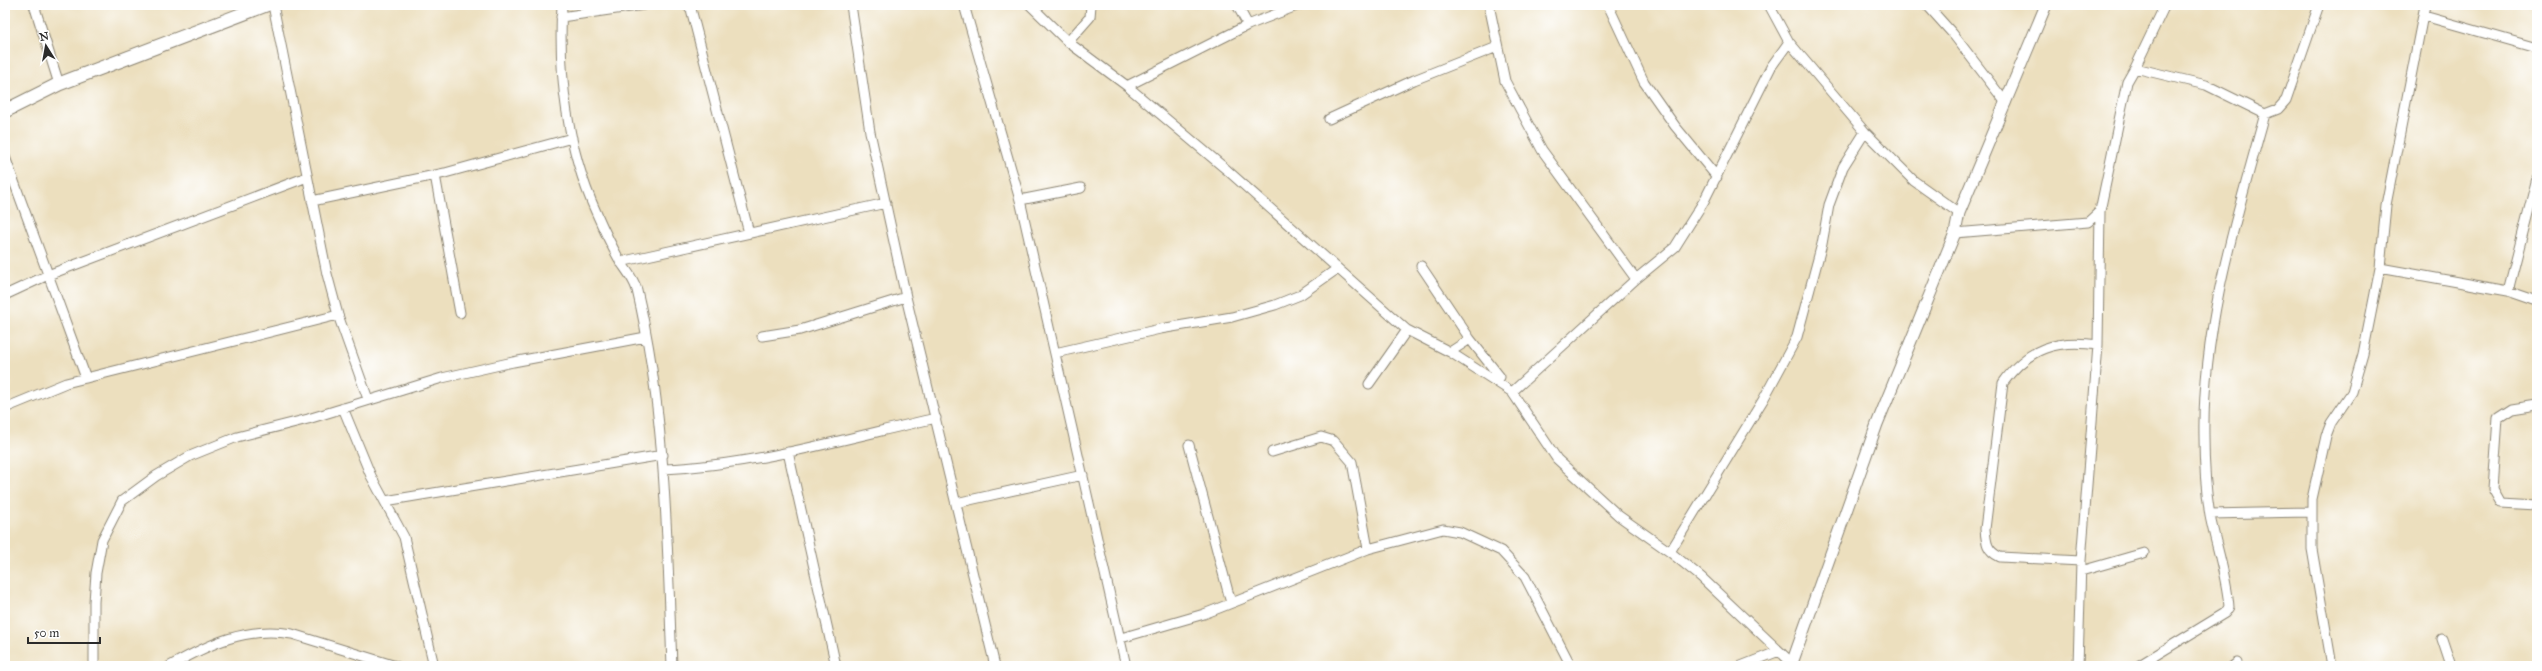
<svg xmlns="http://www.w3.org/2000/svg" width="2542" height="671" font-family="'IM FELL Great Primer',serif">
<rect width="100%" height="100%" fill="#fff"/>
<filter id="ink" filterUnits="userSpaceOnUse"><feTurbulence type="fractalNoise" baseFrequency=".025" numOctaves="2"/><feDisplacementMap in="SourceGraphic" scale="8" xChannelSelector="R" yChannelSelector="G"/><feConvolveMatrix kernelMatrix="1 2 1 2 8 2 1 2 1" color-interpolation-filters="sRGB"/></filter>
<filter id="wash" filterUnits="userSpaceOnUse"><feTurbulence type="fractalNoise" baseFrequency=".012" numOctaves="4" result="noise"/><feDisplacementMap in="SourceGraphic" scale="16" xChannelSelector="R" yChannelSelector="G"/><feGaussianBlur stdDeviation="0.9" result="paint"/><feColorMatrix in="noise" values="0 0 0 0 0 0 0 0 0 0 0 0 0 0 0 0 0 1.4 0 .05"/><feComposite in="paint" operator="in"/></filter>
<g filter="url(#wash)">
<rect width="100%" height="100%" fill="#ecdfbe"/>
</g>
<g filter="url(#ink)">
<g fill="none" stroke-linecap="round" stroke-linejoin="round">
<defs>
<path id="minor" d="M34,5L59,84
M273,5L327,274L338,315L368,399
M562,5C558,74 567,148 596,212C603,228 611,245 620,261C626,270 634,279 637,290C666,413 667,540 672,666
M687,5L691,9L749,233
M851,5L870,132L906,297L995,666
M964,5L1020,200L1126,666
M1030,5L1068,42L1127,86L1227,170L1407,330L1450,352L1512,392L1557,459L1619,516L1670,552L1701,577L1795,666
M1237,5L1248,25
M1489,5L1505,81L1542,150L1636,279
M1608,5L1644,82L1675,126L1717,177
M1769,5L1789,42L1865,132L1914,181L1959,213
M1927,5L1953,34L2006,103
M2424,16L2537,48
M561,17L644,5
M1068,42L1090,17L1091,5
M2135,68L2165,5
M1127,86L1248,25L1299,5
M1329,119L1414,80L1497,47
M5,157L86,378
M435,175L460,313
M1020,200L1081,188
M312,201L445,173L572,138
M1955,233L2088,222L2100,211L2127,82L2135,68L2206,85L2265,114L2278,109L2286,100L2319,5
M620,262L886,203
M1421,266L1470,339L1500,377
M2380,268L2508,291L2537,301
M2508,291L2537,178
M5,295L48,275L307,177
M762,336L800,330L906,297
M1450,352L1470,339
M1055,353L1160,329L1232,317L1275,305L1300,295L1337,269
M1369,384L1407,330
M1512,392L1636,279L1675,247L1704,201L1771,67L1789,42
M2537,405L2512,409L2498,418L2493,489L2501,503L2537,505
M5,408L66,383L338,315
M343,408L371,476L404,537L434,666
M1189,445L1231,603
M788,452L836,666
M1272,452L1321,437L1334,441L1352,462L1368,549
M664,469C756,465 847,438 936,418
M385,501L663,455
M956,503L1083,475
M2210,514L2311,512
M1670,552L1763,400L1797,337L1822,244L1829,205L1843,167L1865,132
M2081,561L2000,557C1987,551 1986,543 1985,529L2003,383C2028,348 2056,339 2098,345
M2081,571L2144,553
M1121,638L1204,614L1368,549L1443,529L1460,532L1501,551L1525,577L1571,666
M2442,639L2451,666
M94,666V602L96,573L102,540L122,501L156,476L190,456L237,437L308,419L442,378L513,362L646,337
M170,666C209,644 246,626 292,634L396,666
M1741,666L1779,651
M2078,666L2081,561L2098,345L2100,211
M2138,666L2225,613L2229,607C2227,577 2216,546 2210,516C2206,491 2204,462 2204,437C2202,327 2236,219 2265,114
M2233,666L2237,663
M2332,666L2312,549V499L2326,436L2331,423L2352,392L2363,354L2380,268L2386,205L2425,5"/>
<path id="tertiary" d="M1791,666L1877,424L1955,233L1959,213L2046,5"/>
<path id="secondary" d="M5,111L59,84L266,5"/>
</defs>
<!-- minor casing -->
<use href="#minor" stroke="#8c8574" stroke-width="11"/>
<!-- tertiary casing -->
<use href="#tertiary" stroke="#8c8574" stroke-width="13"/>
<!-- secondary casing -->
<use href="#secondary" stroke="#8c8574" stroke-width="15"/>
<!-- minor -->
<use href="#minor" stroke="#fff" stroke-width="9"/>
<!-- tertiary -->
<use href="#tertiary" stroke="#fff" stroke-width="11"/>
<!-- secondary -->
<use href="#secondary" stroke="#fff" stroke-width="13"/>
</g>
</g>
<!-- margin -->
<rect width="2542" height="671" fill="none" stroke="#fff" stroke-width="20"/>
<!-- north arrow -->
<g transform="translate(46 46) rotate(349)" stroke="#ffffff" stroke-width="3" paint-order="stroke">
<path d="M0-3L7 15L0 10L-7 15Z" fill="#2b2b2b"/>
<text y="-6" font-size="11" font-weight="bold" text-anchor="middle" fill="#2b2b2b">N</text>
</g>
<!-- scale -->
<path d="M28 637v6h72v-6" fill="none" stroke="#2b2b2b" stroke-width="2"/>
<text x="34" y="637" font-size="12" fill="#2b2b2b" stroke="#ffffff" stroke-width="3" paint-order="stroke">50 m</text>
</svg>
